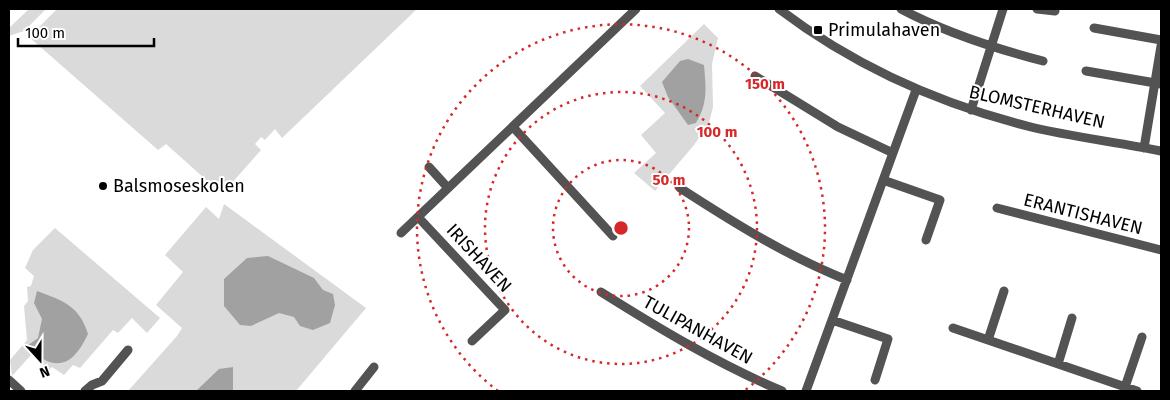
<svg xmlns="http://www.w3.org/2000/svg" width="1170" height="400" font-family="'Fira Sans',sans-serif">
<rect width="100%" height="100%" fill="#fff"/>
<!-- green -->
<path fill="#dadada" d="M29,9H46L24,31L9,36V28Z
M57,9H417L282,138L275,129L265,140L261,137L255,144L261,150L222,194L166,144L158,150L29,37Z
M704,24L718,38L712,64L713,107L709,123L694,145L655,191L634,173L656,153L641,135L665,113L640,86Z
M224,204L366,308L296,391H128L177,336L182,328L156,305L183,272L165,255L206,207L219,219Z
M55,228L160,318L147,333L132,318L118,333L113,330L80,368L73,365L64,375L52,367L49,370L32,354L12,376L10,360L27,340L24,306L28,301L27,287L31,286L34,276L25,268L33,250Z"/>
<!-- water -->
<path fill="#a1a1a1" d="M688,59L704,65C706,88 708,103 696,123L688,125L668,97L662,82L680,61Z
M268,256L314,278L323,290L333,294L335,305L330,323L313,330L300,326L294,317L279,313L251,326L240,325L224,306V279L247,258Z
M37,291C63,301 79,305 88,334C72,368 54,373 27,346L38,338L42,319L34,303Z
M233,367V391H196L219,369Z"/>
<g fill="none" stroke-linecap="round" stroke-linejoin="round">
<!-- minor -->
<path stroke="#535353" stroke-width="9" d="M779,9C853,65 937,103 1027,126C1071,137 1117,142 1161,151
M901,9C946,33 993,48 1043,61
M1037,9L1055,11
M1094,28L1161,40
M1086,71L1161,84
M755,76L838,127L893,153
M971,110L1003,9
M513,127L613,236
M1144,148L1161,46
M429,167L448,188
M883,180L940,200L926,240
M680,188C734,223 787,256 847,280
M997,208L1161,250
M418,217L505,310L472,341
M401,233L636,9
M601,292C660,329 718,364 782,391
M832,320L888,339L875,380
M953,328L1137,391
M988,340L1004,291
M1058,364L1072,318
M9,380L21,391
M1125,387L1142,337
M85,391L92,385L102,381L128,350
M355,391L374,367
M806,391L916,90"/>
</g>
<!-- distance rings -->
<g fill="none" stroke="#d62828" stroke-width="2.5" stroke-dasharray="2.5 5">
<circle cx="621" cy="228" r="68"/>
<circle cx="621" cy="228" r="136"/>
<path d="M498 391A204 204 0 1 1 744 391"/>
</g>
<!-- markers -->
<g fill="#000" stroke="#fff" stroke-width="2">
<rect x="813" y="25" width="10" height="10" rx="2.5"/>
<circle cx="103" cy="186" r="5"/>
</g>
<g text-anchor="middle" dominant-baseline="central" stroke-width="4" stroke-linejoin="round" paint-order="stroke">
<!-- poi labels -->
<g font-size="18" fill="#000" stroke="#fff" text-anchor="start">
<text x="828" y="30">Primulahaven</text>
<text x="113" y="186">Balsmoseskolen</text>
</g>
<!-- street labels -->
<g font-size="18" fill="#000" stroke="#fff">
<text transform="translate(1037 107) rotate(13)">BLOMSTERHAVEN</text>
<text transform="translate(1083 214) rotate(14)">ERANTISHAVEN</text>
<text transform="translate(479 258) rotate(47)">IRISHAVEN</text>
<text transform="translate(698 330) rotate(29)">TULIPANHAVEN</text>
</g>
</g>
<circle cx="621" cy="228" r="8" fill="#d62828" stroke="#fff" stroke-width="2.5"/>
<g font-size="15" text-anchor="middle" font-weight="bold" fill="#d62828" stroke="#fff" stroke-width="4" stroke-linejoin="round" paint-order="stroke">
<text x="765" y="89">150 m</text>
<text x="717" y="137">100 m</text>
<text x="669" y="185">50 m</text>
</g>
<!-- border -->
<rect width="1170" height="400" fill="none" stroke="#000000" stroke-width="20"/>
<!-- north arrow -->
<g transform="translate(40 360) rotate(159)" stroke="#ffffff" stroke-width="4" paint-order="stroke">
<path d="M0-4L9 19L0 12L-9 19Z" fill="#000000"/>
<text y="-8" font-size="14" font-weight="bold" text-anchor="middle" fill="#000000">N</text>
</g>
<!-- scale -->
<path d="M18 38v8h136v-8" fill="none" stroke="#000000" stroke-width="2.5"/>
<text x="25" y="38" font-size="15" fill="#000000" stroke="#ffffff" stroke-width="4" paint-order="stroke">100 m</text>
</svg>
